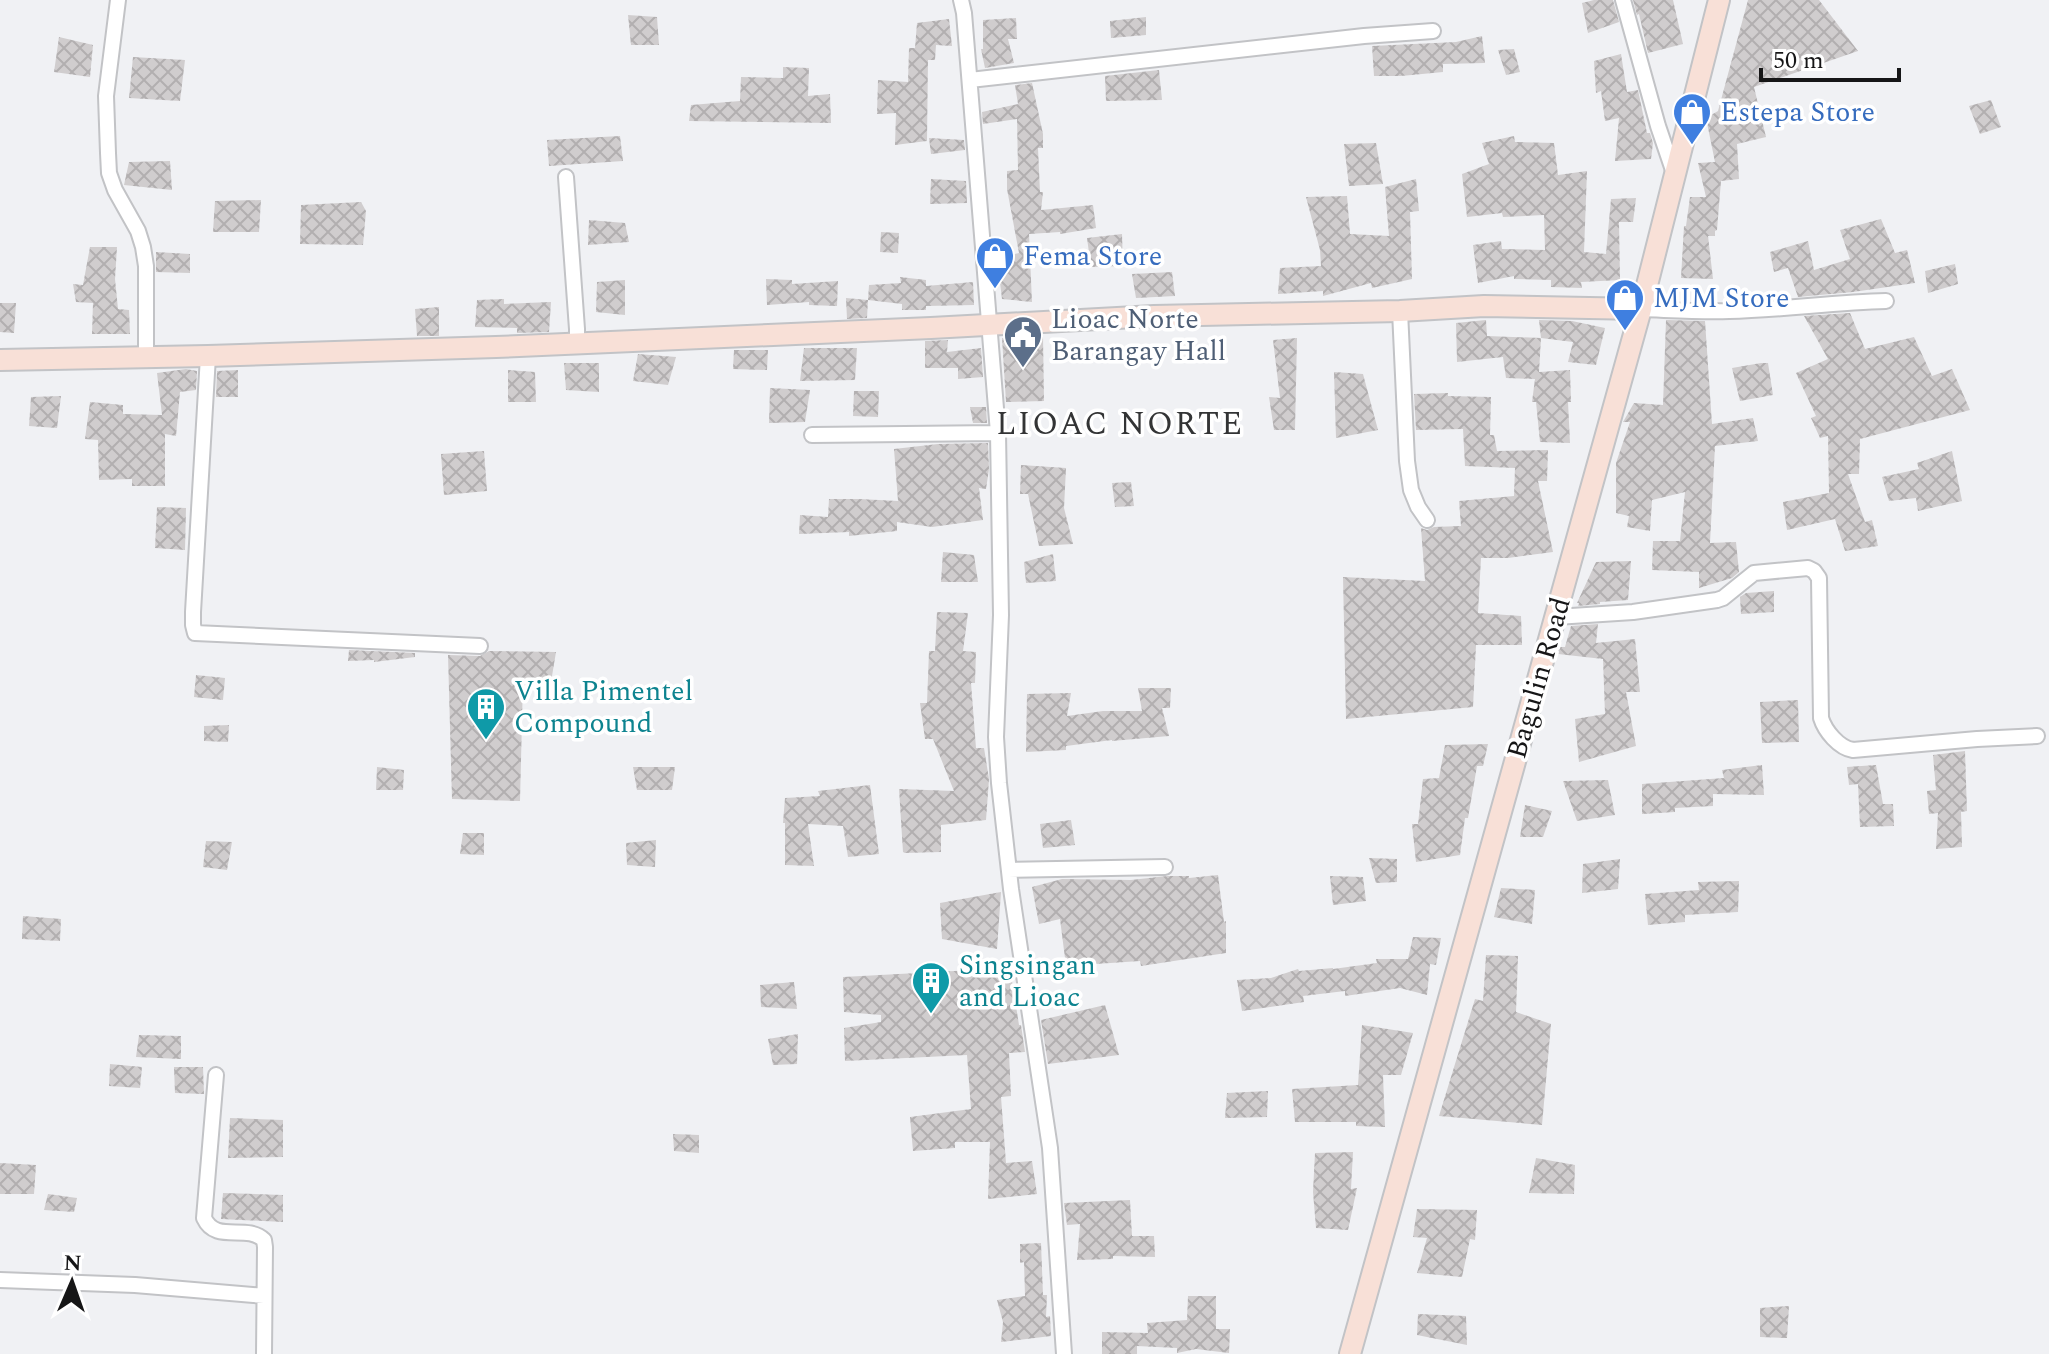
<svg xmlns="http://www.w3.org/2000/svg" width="2049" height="1354" font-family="Spectral,serif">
<defs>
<pattern id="building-cross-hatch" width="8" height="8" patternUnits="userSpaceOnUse" patternTransform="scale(2)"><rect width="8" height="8" fill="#d0cdce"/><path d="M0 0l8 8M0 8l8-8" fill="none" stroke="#b2afb0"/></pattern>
</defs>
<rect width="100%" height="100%" fill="#f0f1f4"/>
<!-- building -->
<path fill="url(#building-cross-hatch)" d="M1594,0H1613L1619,22L1588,33L1582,3Z
M1633,0H1673L1683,44L1648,53L1639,14L1637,15Z
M1748,0H1819L1858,51L1754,87L1766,137L1737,144L1739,179L1721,181L1717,230L1715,231V236H1708L1713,279L1681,278L1684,226H1686L1690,197H1706L1698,163L1715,162L1706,118L1718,111Z
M628,15L657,17L659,45H631Z
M1146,17V35L1111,38L1110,21Z
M1016,18L1017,39H1008L1014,63L985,68L981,49H983V20Z
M949,19L952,46L936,45L935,60H928L927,141L895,145L896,113L877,114L878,80L908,82L909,48H915L917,23Z
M1482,36L1485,63L1443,64V72L1401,76H1374L1372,46L1456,42Z
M59,37L93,45L90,77L54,72Z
M1514,49L1520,72L1506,75L1498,50Z
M1621,54L1627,92L1638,90L1647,133H1650L1653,143L1651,159L1615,161L1619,118L1605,121L1601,91L1596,93L1594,61Z
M133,57L185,60L180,101L129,98Z
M783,67L809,68L808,96L830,94L831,123L689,121L691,105L740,101L741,77L783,78Z
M1159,70L1162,100L1106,101L1105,76Z
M1032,83L1043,134V148H1038L1040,192H1043L1041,210L1093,205L1096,228L1060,234V232L1029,234L1032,302L1002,299L997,258L1019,253L1007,189V171L1018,170L1017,119L983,124L982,112L1018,104L1015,85Z
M1991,100L2001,127L1980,134L1969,106Z
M620,136L623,161L549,166L547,140Z
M1514,136L1515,142L1554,143L1558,175L1587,171L1584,252L1606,254L1611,199L1636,198L1633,222H1619L1620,280L1581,282L1582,288L1551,287V280L1514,279V276L1478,283L1473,245L1501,241L1502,249L1545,250L1544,215L1503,217L1502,213L1467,217L1462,174L1489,164L1482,143Z
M929,138L964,140L965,150L931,154Z
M1376,143L1383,184L1349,186L1344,144Z
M170,161L172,190L124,185L129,162Z
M931,179L966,181L967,203L930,204Z
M1416,179L1419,211L1410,212L1412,279L1372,288L1371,283L1323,296V291L1278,294L1280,268L1321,266L1320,250L1306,197L1347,196L1350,234L1389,236L1385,187Z
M261,200L259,232H213L215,201Z
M361,202L366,211L363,245L300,244L301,205Z
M1881,219L1895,253L1907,250L1915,283L1853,292L1798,297L1788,268L1774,272L1770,252L1808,241L1814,270L1850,259L1840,230Z
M589,220L625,223L629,242L588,245Z
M881,232L899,233L898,253L880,252Z
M1122,234L1123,266L1091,267L1087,238Z
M90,247H117L115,279L118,309L129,310L130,334H92L93,303L76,302L73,284L83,285Z
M156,252L190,254V273L156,272Z
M1955,264L1958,284L1928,293L1925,271Z
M1172,272L1175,296L1136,298L1132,274Z
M900,277L926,280V286L973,282L974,305L926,306V310H902V304L868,300L869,285L901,283Z
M766,279L792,280V284L838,281L837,306L809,305V302L767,305Z
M625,280V315L596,312L597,282Z
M846,298L868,300L867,318L847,319Z
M504,299V304L551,302L549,332L517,333V328L475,327L477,300Z
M0,303H16L14,333L0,332Z
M439,307V336H417L415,309Z
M1850,313L1865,349L1914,337L1932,376L1952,369L1970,410L1860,439L1859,474H1848L1865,522L1872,520L1878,546L1845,551L1835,519L1787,530L1783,502L1829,493L1828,436L1820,438L1811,418L1816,416L1796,373L1828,359L1804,316Z
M1486,320L1487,336L1541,338L1539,372L1570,370L1571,402H1568L1570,443L1540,442L1536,402H1532L1535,379L1506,378L1503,357L1457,362L1456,323Z
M1539,320L1572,321L1605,328L1596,365L1568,362L1573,342L1541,338Z
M1666,320L1705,321L1712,424L1753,418L1758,441L1715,446L1710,543L1736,542L1739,572L1732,578L1699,588V572L1652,570L1653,541H1680L1685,492L1652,500L1650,531L1627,527L1629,516L1616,513V463L1630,422H1623L1634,403L1663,405Z
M1043,337L1044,401L1006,402L1002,338Z
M1297,338L1295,430H1274L1269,397L1280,398L1273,340Z
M948,340L947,352L981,348L983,377L958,379V368H925V341Z
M804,348H857L855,380L800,381Z
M734,350H768L767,370L733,369Z
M638,354L676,357L668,385L633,381Z
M564,363H599V392L566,390Z
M1761,363H1768L1773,395L1740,401L1732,368Z
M186,369L197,371L196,390L180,392L176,436L165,434V486H132V479L99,480L98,440L85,439L90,402L123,405V414L162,415L157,373Z
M238,370V397H216L217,371Z
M508,370L535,372L536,402H508Z
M1334,372L1363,374L1378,430L1336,438Z
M770,388L810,390L805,422L769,423Z
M854,391H879L878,417L853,416Z
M1448,393V396L1491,397L1490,435H1494L1497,451L1548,450L1547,481H1538L1553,552L1508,558H1481L1478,613L1521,616L1522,645H1476L1473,707L1346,719L1343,577L1425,581L1421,528L1427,530L1434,527L1461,526L1459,501L1514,496L1515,468L1465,466L1463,429L1416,430L1414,394Z
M61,396L57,428L29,426L31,397Z
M970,407H986L987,423H973Z
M988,443L989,469L986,489L979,488L983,520L932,527L897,522V531L849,536V532L799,534L800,515L828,517L829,499H859L898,501L894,449L938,444Z
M484,451L487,491L444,495L441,454Z
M1952,451L1962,501L1918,511L1916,498L1889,501L1882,477L1919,469L1917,463Z
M1021,465L1066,468L1064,508L1073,544L1039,546L1028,494H1020Z
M1131,482L1134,506L1115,507L1112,483Z
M157,507L186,508L185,550L155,548Z
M943,552L974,555L978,582H941Z
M1053,554L1056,581L1026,583L1024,562Z
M1631,561L1628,600L1600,602V604L1578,606L1579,603H1577L1596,562Z
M1774,591V612L1741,614L1740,597L1746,593Z
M937,612L968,613L963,651L976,652L975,683H971L976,748H984L989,779L986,820L941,825V852L905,853L903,852L899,789L954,791L933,739H925L920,703H927L929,651H935Z
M1598,624L1596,643L1635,639L1640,692H1626L1636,746L1579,762L1575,719L1605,714L1603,659L1558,654L1560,647H1565L1571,626Z
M349,650L415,653V657L374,662V660L348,661Z
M489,651L556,652L551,682L523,680L520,801L452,799L448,655L480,656Z
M196,675L225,678L223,700L194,697Z
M1138,688H1171L1170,708H1162L1169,736L1112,741V740L1066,746V750L1026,752L1027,694L1071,693L1067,716L1103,711H1142Z
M1798,700L1799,742L1762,743L1760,702Z
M229,725L228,742L204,741V726Z
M1488,744L1483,766H1477L1468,818H1465L1460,855L1416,862L1412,824H1418L1423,779L1439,778L1445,745Z
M1965,751L1967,811L1961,812L1962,847L1936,849L1938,813L1929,814L1927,791L1936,790L1933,755Z
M1762,765L1764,795L1713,794V806L1675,808V812L1642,814V784L1724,778L1722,770Z
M1876,765L1883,804H1893L1894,826L1860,827L1858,784L1849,785L1847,767Z
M377,767L404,770L403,790H376Z
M633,767H675L672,790H637Z
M1608,780L1615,815L1577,821L1563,781Z
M870,785L879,854L848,857L843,826L808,824L814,866L785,865V823H783L785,798L820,796L818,791Z
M1525,805L1552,811L1543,837H1520Z
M1071,820L1075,845L1043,848L1040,824Z
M463,833H484V855L460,854Z
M656,840L655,867L627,865L626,843Z
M206,841L232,842L227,870L203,867Z
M1369,858L1397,859V882L1376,883Z
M1620,859L1618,889L1582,893L1583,864Z
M1218,875L1224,922L1226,921V953L1141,966L1140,961L1066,966L1060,919L1039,924L1032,887L1062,879L1131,880L1167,876H1189V878Z
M1330,876L1363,877L1366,901L1333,905Z
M1739,881L1738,912L1685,915V922L1648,925L1645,894L1699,890L1698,882Z
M1501,888L1535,890L1532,924L1494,917Z
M1001,892L997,949L942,939L940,903Z
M23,916L61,919L60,941L22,939Z
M1413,937L1441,938L1436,965L1430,964L1427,995L1400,988L1345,996V991L1303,996L1304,1002L1242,1011L1237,980L1271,978L1298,969L1299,971L1333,968V969L1377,963L1376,959H1408Z
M1486,955L1518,956L1516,1012L1551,1024L1542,1125L1439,1116L1475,999L1483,1001Z
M1010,968L1019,1025H1021L1025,1052L1009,1053L1011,1096L1001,1097L1006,1163L1032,1161L1037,1194L988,1199L990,1142H955V1148L913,1151L910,1117L971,1109L967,1055L845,1061L844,1028L881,1022V1015L844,1012L843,977Z
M794,982L797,1009L761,1007L760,985Z
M1105,1005L1119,1055L1048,1064L1041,1020Z
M1362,1025L1413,1033L1401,1075H1383L1385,1127L1356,1126V1122H1295L1292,1089L1358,1085Z
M798,1034L797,1064L773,1065L768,1039Z
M139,1035L181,1036V1059L136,1057Z
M110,1064L142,1067L140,1088L109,1086Z
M174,1067H203L204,1094L175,1093Z
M1268,1091L1267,1117L1225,1118L1227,1093Z
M230,1118L283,1120V1157L228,1158Z
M673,1134L699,1135V1153L674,1151Z
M1353,1152L1351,1189L1357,1188L1348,1230L1316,1228L1313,1192L1315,1153Z
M1536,1158L1575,1165L1574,1194L1529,1193Z
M0,1163L36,1165L34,1194H0Z
M223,1193L283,1195V1222L221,1219Z
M48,1194L77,1198L74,1212L44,1210Z
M1130,1200L1132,1236H1154L1155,1257L1113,1256V1259L1077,1260L1080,1224L1067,1225L1064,1203Z
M1417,1209L1477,1210L1475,1240L1470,1239L1462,1277L1417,1273L1427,1238L1413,1237Z
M1041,1243L1043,1295H1047L1046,1317L1050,1316L1051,1336L1001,1342L1003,1322L997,1300L1025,1296L1024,1262L1020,1263V1244Z
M1188,1296H1216V1329H1230L1229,1353L1196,1349L1177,1353V1348L1137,1346V1354H1102V1332L1148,1333L1147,1323L1187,1320Z
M1789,1306L1787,1338L1760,1337V1308Z
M1418,1314L1466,1316L1467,1345L1417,1335Z"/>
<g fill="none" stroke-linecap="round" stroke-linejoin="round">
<defs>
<path id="street" d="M118,0L106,96L108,153L109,173L115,190L138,231L143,247L146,266V357
M961,0L964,13L998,433L1001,615L996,737L999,783L1011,889L1050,1148L1064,1354
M1623,0L1658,126L1675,176
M970,80L1364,36L1433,31
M566,177L577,329V343
M1641,309C1671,310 1700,312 1729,311C1782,310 1834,302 1886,301
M1400,311L1407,461L1411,490L1418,507L1427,520
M208,356L193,612V625L195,633L480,646
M812,435L998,433
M1556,617L1633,612L1717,600L1723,598L1754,573L1808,568L1814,571L1819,578L1821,718C1825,731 1839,748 1853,750L1977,739L2037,736
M1009,870L1165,867
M216,1075L204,1218C216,1244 246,1223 264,1240L265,1247L264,1354
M0,1280L135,1285L264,1296"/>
<path id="secondary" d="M0,360L208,356L496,347L931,328L1154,316L1400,311L1484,306L1641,309
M1350,1354L1641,309L1719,0"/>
</defs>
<!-- street casing -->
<use href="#street" stroke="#c2c3c6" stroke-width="18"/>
<!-- secondary casing -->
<use href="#secondary" stroke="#c2c3c6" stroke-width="24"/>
<!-- street -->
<use href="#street" stroke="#fff" stroke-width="14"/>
<!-- secondary -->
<use href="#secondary" stroke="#f8e0d7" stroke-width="20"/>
</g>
<!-- icons -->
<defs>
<symbol id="shop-pin" viewBox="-11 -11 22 30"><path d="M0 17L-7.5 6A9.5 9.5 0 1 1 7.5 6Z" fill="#3f7fe0" stroke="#fff"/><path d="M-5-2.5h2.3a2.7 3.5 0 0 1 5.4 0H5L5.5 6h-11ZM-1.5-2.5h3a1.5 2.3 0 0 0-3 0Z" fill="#fff"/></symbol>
<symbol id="civic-pin" viewBox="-11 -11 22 30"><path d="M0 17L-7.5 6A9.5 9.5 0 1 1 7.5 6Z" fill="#5c6f8a" stroke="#fff"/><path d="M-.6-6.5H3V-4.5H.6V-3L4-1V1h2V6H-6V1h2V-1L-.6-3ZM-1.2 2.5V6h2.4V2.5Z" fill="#fff"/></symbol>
<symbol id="building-pin" viewBox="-11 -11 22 30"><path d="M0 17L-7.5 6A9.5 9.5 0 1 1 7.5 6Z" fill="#0f9aa8" stroke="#fff"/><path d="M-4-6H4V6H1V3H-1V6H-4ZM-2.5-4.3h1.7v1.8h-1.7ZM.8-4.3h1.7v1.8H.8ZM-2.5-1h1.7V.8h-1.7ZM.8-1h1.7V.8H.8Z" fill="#fff"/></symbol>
</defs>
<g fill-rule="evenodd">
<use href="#shop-pin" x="1670" y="90" width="44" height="60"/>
<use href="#shop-pin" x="973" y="234" width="44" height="60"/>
<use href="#shop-pin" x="1603" y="276" width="44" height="60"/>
<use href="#civic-pin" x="1001" y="313" width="44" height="60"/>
<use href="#building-pin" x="464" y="685" width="44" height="60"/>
<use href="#building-pin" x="909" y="959" width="44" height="60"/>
</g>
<g text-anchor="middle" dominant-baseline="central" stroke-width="7" stroke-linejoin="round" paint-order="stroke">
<!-- shop labels -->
<g font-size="28" fill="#366cbe" stroke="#fff" text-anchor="start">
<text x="1720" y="112">Estepa Store</text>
<text x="1023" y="256">Fema Store</text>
<text x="1653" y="298">MJM Store</text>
</g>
<!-- service labels -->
<g font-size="28" fill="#4e5e75" stroke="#fff" text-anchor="start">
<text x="1051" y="319">Lioac Norte<tspan x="1051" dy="32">Barangay Hall</tspan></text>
</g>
<!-- street labels -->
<g font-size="28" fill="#161617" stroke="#fff">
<text transform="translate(1539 678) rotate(-74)">Bagulin Road</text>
</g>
<!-- culture labels -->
<g font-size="28" fill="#0d838f" stroke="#fff" text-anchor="start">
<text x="514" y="691">Villa Pimentel<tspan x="514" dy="32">Compound</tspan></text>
<text x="959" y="965">Singsingan<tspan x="959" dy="32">and Lioac</tspan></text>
</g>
<!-- quarter labels -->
<g font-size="32" letter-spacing="2" fill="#333435" stroke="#fff">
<text x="1120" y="424">LIOAC NORTE</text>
</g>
</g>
<!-- north arrow -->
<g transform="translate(72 1282) rotate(2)" stroke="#ffffff" stroke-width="6" paint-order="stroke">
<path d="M0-6L14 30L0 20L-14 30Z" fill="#161617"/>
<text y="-12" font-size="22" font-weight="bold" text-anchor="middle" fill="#161617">N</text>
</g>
<!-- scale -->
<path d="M1761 68v12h138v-12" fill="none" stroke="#161617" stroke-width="4"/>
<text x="1773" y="68" font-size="24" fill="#161617" stroke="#ffffff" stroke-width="6" paint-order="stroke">50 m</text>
</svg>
